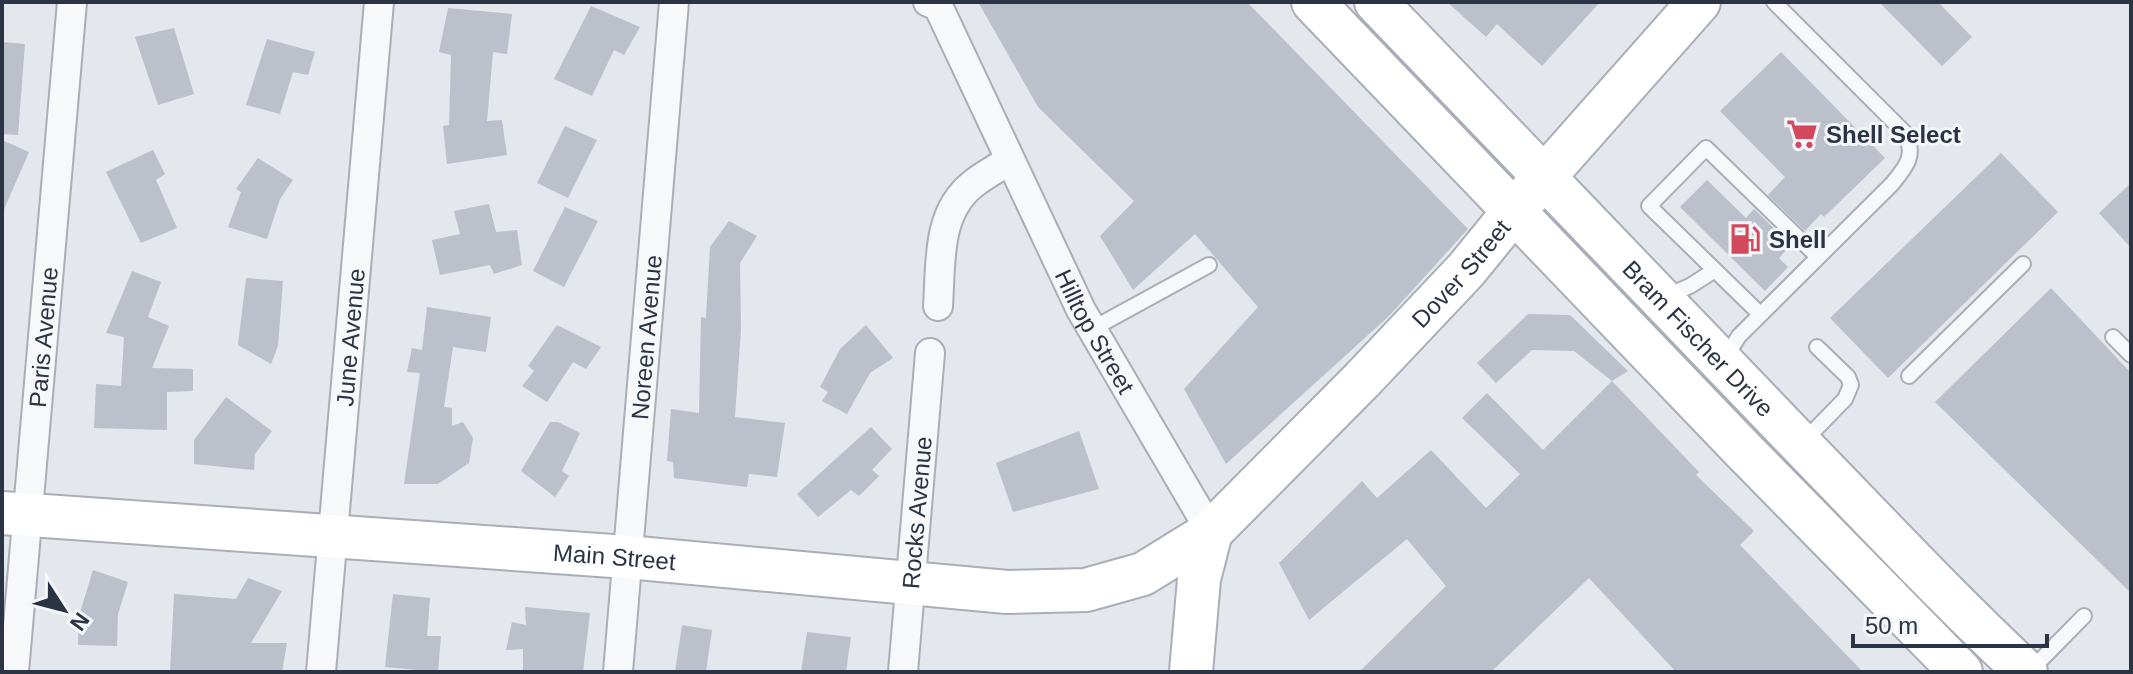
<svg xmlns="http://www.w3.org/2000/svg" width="2133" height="674" font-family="Arial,sans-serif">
<rect width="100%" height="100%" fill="#e4e7ec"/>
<!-- building -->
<path fill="#bbc0ca" d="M978,2H1247L1468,229L1389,316L1226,464L1184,389L1258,307L1195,234L1133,290L1100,236L1134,201L1038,107Z
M1447,2H1600L1542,66L1497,24L1486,37Z
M1879,2H1938L1972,37L1942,66Z
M591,6L640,27L624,55L614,50L592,96L554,79Z
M448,8L512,14L507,54L493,52L487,121L502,120L507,155L447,164L443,126L449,125L451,55L439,52Z
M174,28L194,94L158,105L135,37Z
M267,39L315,52L308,75L293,72L280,114L246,105Z
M2,42L25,44L18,135L2,134Z
M1781,52L1885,158L1824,217L1821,214L1805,231L1768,195L1785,177L1720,111Z
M565,126L597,140L568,198L537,183Z
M2,140L29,152L2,214Z
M153,150L165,174L156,180L177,228L141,243L106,172Z
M2001,153L2058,212L1888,378L1830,318Z
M258,158L293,180L280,199L267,239L228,227L241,192L236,189Z
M1707,180L1746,218L1754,209L1791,245L1779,258L1788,267L1765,291L1680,207Z
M2131,183V248L2099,213Z
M489,204L496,232L517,230L522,265L494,274L490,265L440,275L432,240L460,234L454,211Z
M565,207L598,221L564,287L533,271Z
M729,221L757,236L740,263L741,329L735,417L785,423L777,477L749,474L747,487L674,478L673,462L667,461L671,409L699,413L701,317L706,318L710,247Z
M132,271L161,282L148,317L169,326L152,368L193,369V391L167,392V430L94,428L96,384L121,386L124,337L106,333Z
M246,278L283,281L278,346L271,364L238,345Z
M2051,288L2131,373V593L1935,402Z
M427,307L491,317L486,352L453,347L444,407L452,408V426L463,422L473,438L469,463L438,484H404L420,373L407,372L412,348L422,350Z
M1528,314L1570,315L1628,371L1612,381L1574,351L1532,350L1496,383L1477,363Z
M557,325L601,347L586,369L573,362L547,402L522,386L534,371L528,366Z
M866,325L893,358L870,373L847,414L822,401L828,392L820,387L840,349Z
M1612,381L1699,472L1696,475L1754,531L1740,545L1863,672H1676L1589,578L1491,672H1359L1446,586L1407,539L1309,620L1279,563L1362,481L1377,498L1431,450L1486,508L1520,474L1462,418L1487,393L1543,450Z
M226,397L272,431L255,454L254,470L194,464V440Z
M550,422H558L580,433L562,471L569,476L555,497L521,471Z
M871,427L892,449L872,470L879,476L859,496L851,490L818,517L797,494Z
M1079,431L1099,489L1013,512L996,463Z
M93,570L128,582L118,614L117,646L78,645L79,616Z
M248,578L282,591L251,643H287L282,672H170L174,594L236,599Z
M393,594L430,598L427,636H441L438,672L385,667Z
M525,607L590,613L583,672H523V649L506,650L512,622L526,625Z
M682,625L712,630L706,672H675Z
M807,632L851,637L846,672H801Z"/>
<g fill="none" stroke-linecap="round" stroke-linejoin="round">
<defs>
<path id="lane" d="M1664,297L1690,286L1715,270
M1760,314L1649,206L1706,148L1818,257
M1092,329L1209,265
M2113,337L2131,355
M1724,360L1739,336L1892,184C1907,166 1916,155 1905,133L1774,2
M1909,376L2023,264
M1804,441L1845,399L1851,385L1848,377L1817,347
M2029,672L2084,616"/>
<g id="street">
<path id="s1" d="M928,2L938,6L1081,310L1211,532"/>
<path d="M938,306C941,264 936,213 973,184C984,175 998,168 1010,160"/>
<path id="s2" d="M14,672L72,2"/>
<path id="s3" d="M321,672L379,2"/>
<path id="s4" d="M618,672L674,2"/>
<path id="s5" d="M903,672L930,353"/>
</g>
<g id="secondary">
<path d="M1313,2L1743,450L1961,672"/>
<path id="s6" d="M1376,2C1521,151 1663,303 1808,452C1880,526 1951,602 2026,672"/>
<path id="s7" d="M2,513L627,557L1007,592L1086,590L1143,574L1211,532L1362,380L1466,270L1514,211L1699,2"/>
<path d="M1191,672L1199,579L1211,532"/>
</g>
</defs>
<!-- lane casing -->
<use href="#lane" stroke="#a9aeb7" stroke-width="18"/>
<!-- street casing -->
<use href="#street" stroke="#a9aeb7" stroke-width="32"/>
<!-- secondary casing -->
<use href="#secondary" stroke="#a9aeb7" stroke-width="46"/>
<!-- lane -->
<use href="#lane" stroke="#f7f8fa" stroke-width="14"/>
<!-- street -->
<use href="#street" stroke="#f7f8fa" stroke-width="28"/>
<!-- secondary -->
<use href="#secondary" stroke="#fff" stroke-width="42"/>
</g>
<!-- icons -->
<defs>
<symbol id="supermarket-bare" viewBox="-9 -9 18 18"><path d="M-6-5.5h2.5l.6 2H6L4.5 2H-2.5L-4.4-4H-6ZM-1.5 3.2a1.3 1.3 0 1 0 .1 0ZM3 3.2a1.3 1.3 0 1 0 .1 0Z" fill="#d1495b" stroke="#f4f6f9" stroke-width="2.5" paint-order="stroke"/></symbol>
<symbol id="fuel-bare" viewBox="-9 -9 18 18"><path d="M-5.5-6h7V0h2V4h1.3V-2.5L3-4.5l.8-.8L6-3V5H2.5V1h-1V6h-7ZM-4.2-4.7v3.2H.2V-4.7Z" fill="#d1495b" stroke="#f4f6f9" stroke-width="2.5" paint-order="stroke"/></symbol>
</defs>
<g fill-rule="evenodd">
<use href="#supermarket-bare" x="1780" y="112" width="44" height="44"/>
<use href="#fuel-bare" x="1723" y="217" width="44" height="44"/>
</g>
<g text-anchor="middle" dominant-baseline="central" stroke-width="6" stroke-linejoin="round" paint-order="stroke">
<!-- poi labels -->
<g font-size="24" font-weight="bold" fill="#2b3445" stroke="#f4f6f9" text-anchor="start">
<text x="1826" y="134">Shell Select</text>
<text x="1769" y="239">Shell</text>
</g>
<!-- street labels -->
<g font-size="24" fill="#2b3445" stroke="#f4f6f9">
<text stroke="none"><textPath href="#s7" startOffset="1586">Dover Street</textPath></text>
<text stroke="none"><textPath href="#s1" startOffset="372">Hilltop Street</textPath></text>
<text stroke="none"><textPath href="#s2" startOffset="336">Paris Avenue</textPath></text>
<text stroke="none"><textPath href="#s3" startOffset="336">June Avenue</textPath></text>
<text stroke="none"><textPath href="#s4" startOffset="336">Noreen Avenue</textPath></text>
<text stroke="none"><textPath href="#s6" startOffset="466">Bram Fischer Drive</textPath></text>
<text stroke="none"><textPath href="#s5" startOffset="160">Rocks Avenue</textPath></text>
<text stroke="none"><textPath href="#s7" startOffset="614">Main Street</textPath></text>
</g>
</g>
<!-- border -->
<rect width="2133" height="674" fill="none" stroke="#2b3445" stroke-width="8"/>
<!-- north arrow -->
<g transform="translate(64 610) rotate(126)" stroke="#f4f6f9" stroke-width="6" paint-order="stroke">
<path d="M0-6L14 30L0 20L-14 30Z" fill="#2b3445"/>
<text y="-12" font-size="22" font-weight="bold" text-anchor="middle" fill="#2b3445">N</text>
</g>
<!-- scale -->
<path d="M1853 634v12h194v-12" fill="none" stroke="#2b3445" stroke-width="4"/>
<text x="1865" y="634" font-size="24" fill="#2b3445" stroke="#f4f6f9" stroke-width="6" paint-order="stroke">50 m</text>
</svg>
